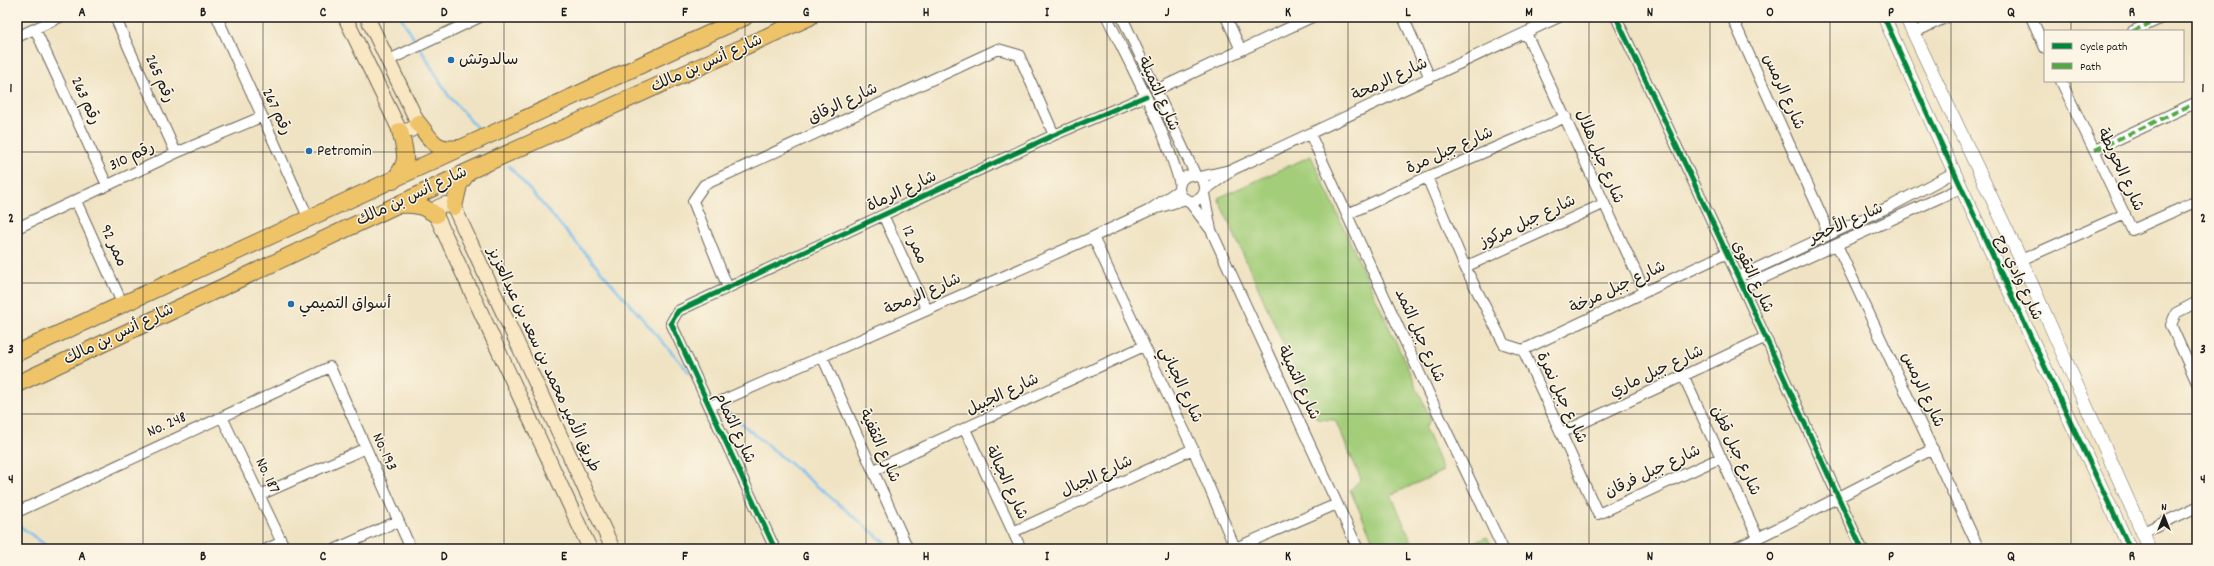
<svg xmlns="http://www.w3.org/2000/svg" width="2214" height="566" font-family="Dekko,'Playpen Sans Arabic',sans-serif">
<rect width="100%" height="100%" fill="#fcf5e5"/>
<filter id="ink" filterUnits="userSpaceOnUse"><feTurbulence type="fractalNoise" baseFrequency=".025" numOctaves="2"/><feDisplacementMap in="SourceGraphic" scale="8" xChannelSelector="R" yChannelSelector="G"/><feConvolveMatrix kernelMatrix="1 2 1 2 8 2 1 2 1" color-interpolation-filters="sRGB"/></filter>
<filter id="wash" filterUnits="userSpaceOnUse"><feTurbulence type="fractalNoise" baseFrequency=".012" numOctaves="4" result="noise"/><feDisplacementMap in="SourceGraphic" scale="16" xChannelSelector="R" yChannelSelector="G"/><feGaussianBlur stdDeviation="0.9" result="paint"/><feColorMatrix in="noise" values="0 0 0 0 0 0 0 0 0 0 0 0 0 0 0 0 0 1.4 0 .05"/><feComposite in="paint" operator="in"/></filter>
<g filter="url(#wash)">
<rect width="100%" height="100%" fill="#f0e3c3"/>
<!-- green -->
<path fill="#a3cd79" stroke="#60744a" d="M1311,156L1431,419L1425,428L1443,471L1391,495L1415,549H1377L1350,490L1361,479L1335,420L1317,419L1218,198Z
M1487,537L1493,549H1460Z"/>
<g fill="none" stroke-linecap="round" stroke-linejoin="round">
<!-- stream -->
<path stroke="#76beee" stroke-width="2.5" d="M401,17L417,44
M420,48L448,95L477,128
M509,166L689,372
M719,405L893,549
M17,524L51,549"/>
</g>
</g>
<g filter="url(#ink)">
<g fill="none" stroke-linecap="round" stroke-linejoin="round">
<defs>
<path id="minor" d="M115,17L176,153
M217,17L309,219
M1107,17C1133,71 1164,126 1180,184
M1122,17L1196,176
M1226,17L1241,50
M1403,17L1430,78
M1616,17L1738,277L1862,549
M1732,17L1825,223L1824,237
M2031,17L2045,48
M35,29L107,185
M2133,31L2164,17
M1526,33L1645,292
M1913,33L1947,17
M17,37L60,17
M387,61L480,17
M2061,81L2132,230L2197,201
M1156,90L1312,17
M1310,134L1435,407L1503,549
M2095,150L2197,102
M1234,169L1559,17
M1179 188a13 13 0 1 1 26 0a13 13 0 1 1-26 0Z
M1200,177L1234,169L1205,190
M1427,177L1465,267L1504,344L1523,350L1598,514L1720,458
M1179,190L1148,211L1186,199
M1188,200L1211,230L1204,194
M76,201L123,305
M1348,214L1427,177L1566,117
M883,215L927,310
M17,228L176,153L261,117
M1211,230L1358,549
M1093,237L1193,449L1235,548
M1837,245L1979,549
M2021,260L2125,214
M1465,267L1603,204
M1738,277L1893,205L1953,173
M1743,287L1961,188
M728,288L693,201L704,185L998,49L1019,55L1054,135
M2197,302L2176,313L2171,325L2197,383
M1523,350L1727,253
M822,356L908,549
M1684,377L1758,538
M710,406L1093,237L1148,211
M222,417L285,549
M965,429L1021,549
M1561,433L1766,337
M874,470L1144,346
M260,495L366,448
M17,512L330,367L411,549
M1013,532L1193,449
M2143,532L2197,507
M267,549L282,542
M336,549L398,521
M775,549L671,323L678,311L1054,135L1146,96
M1233,549L1337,504
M1734,549C1802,518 1866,482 1933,449"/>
<path id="tertiary" d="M1884,17C1963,196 2048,372 2130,549
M1906,17L2021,260L2150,549"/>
<path id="secondary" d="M345,17L400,131L411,130L418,123L367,17
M590,549L436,215L438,207L445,204L454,207L613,549"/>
<path id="primary" d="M418,123C433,142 434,151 460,148
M393,181C410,161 406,155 400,131
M398,205C414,204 423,205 436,215
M454,207L459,185L469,171
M17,353L745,17
M17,384L469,171L810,17"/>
</defs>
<!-- minor casing -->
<use href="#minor" stroke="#666256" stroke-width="12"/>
<!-- tertiary casing -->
<use href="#tertiary" stroke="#666256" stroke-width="14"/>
<!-- secondary casing -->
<use href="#secondary" stroke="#666256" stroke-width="16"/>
<!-- primary casing -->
<use href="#primary" stroke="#666256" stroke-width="18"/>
<!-- minor -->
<use href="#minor" stroke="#fff" stroke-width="10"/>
<!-- tertiary -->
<use href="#tertiary" stroke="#fff" stroke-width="13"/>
<!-- secondary -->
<use href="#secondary" stroke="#f9e7c3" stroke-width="14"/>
<!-- primary -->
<use href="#primary" stroke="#efc469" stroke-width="16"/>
<!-- quiet -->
<path stroke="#52a943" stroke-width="4" stroke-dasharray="8 4" stroke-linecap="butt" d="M2133,31L2164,17
M2095,150L2197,102"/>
<defs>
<path id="cycleway" d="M1616,17L1738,277L1862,549
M1884,17C1963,196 2048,372 2130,549
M775,549L671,323L678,311L1054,135L1146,96"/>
</defs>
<!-- cycleway casing -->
<use href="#cycleway" stroke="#fcf5e5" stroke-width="8"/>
<!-- cycleway -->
<use href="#cycleway" stroke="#00873e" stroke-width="5"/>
</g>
</g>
<!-- grid -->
<path fill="none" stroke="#1c1c1c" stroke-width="1" stroke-opacity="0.55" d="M143,17V549M263,17V549M384,17V549M504,17V549M625,17V549M745,17V549M866,17V549M986,17V549M1107,17V549M1228,17V549M1348,17V549M1469,17V549M1589,17V549M1710,17V549M1830,17V549M1951,17V549M2071,17V31M2071,81V549M17,152H2197M17,283H2197M17,414H2197"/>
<!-- markers -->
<g fill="#1f6fb2" stroke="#fcf5e5" stroke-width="1.5">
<circle cx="451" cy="60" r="4"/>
<circle cx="309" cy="151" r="4"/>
<circle cx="291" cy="304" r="4"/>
</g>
<g text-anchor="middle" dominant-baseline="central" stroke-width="3" stroke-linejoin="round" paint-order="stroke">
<!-- poi labels -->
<g font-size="16" fill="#1c1c1c" stroke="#fcf5e5" text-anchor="start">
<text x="459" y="60">سالدوتش</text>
<text x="317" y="151">Petromin</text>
<text x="299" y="304">أسواق التميمي</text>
</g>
<!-- street labels -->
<g font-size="16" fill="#1c1c1c" stroke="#fcf5e5">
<text transform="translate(707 64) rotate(-24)">شارع أنس بن مالك</text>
<text transform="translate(159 79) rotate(66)">رقم 265</text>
<text transform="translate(1390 80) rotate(-25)">شارع الرمحة</text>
<text transform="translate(1783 92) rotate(66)">شارع الرمس</text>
<text transform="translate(1158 94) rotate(66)">شارع الثميلة</text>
<text transform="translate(85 101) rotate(66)">رقم 263</text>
<text transform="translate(843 104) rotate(-25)">شارع الرقاق</text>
<text transform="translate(276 112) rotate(65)">رقم 267</text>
<text transform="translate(1450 151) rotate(-24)">شارع جبل مرة</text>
<text transform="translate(132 157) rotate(-25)">رقم 310</text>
<text transform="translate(1599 157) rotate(67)">شارع جبل هلال</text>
<text transform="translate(2120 170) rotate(65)">شارع الحويطة</text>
<text transform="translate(902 192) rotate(-25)">شارع الرماة</text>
<text transform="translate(412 197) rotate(-25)">شارع أنس بن مالك</text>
<text transform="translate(1528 222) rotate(-25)">شارع جبل مركوز</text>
<text transform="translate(1846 224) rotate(-24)">شارع الأحجر</text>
<text transform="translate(914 245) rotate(65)">ممر 12</text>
<text transform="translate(113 246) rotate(66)">ممر 92</text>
<text transform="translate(1752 277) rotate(65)">شارع التقوى</text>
<text transform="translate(2018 278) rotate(65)">شارع وادي وج</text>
<text transform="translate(1618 288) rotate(-25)">شارع جبل مرخة</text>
<text transform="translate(923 295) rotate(-24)">شارع الرمحة</text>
<text transform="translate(119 335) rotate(-26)">شارع أنس بن مالك</text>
<text transform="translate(1419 336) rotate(66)">شارع جبل الثمد</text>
<text transform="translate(543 360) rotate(65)">طريق الأمير محمد بن سعد بن عبدالعزيز</text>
<text transform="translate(1657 372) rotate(-25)">شارع جبل ماري</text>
<text transform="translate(1298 383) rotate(65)">شارع الثميلة</text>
<text transform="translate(1180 385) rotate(65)">شارع الجباني</text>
<text transform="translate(1922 390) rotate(65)">شارع الرمس</text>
<text transform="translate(1003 395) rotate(-25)">شارع الجبيل</text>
<text transform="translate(1561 398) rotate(65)">شارع جبل نمرة</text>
<text transform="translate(167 425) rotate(-24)">No. 248</text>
<text transform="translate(734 428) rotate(65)">شارع الثمام</text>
<text transform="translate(879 446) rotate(66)">شارع الثقفية</text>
<text transform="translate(1735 451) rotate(65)">شارع جبل قطن</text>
<text transform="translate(384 452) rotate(66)">No. 193</text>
<text transform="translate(1653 472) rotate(-25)">شارع جبل فرقان</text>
<text transform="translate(267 476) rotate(64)">No. 187</text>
<text transform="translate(1097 477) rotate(-25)">شارع الجبال</text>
<text transform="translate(1006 483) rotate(65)">شارع الجبالة</text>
</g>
</g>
<!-- margin -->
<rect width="2214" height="566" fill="none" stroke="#fcf5e5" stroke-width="44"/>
<!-- legend -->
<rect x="2044" y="30" width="140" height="52" fill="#fcf5e5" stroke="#a29e95"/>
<rect x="2052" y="43" width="20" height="6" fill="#00873e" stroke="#a29e95"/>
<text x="2080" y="50" font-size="12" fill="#1c1c1c">Cycle path</text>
<rect x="2052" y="63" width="20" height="6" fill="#52a943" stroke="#a29e95"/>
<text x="2080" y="70" font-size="12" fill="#1c1c1c">Path</text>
<!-- north arrow -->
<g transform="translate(2164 516)" stroke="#fcf5e5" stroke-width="3" paint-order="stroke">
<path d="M0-3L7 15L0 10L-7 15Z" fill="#1c1c1c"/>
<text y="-6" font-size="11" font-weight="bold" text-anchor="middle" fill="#1c1c1c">N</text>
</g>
<rect x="22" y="22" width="2170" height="522" fill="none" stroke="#1c1c1c" stroke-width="1.5"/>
<g font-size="13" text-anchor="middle" font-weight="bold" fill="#1c1c1c">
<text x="82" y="16">A</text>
<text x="203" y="16">B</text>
<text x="323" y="16">C</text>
<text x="444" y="16">D</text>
<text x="564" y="16">E</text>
<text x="685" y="16">F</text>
<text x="806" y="16">G</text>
<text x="926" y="16">H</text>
<text x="1047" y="16">I</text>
<text x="1167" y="16">J</text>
<text x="1288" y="16">K</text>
<text x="1408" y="16">L</text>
<text x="1529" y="16">M</text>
<text x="1650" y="16">N</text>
<text x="1770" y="16">O</text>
<text x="1891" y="16">P</text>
<text x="2011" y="16">Q</text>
<text x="2132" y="16">R</text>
<text x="11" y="92">1</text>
<text x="2203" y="92">1</text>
<text x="11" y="222">2</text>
<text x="2203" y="222">2</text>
<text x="11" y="353">3</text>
<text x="2203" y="353">3</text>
<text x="11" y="483">4</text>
<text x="2203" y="483">4</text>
<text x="82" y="560">A</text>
<text x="203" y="560">B</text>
<text x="323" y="560">C</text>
<text x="444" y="560">D</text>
<text x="564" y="560">E</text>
<text x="685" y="560">F</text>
<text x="806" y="560">G</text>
<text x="926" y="560">H</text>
<text x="1047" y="560">I</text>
<text x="1167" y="560">J</text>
<text x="1288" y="560">K</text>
<text x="1408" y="560">L</text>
<text x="1529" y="560">M</text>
<text x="1650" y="560">N</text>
<text x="1770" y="560">O</text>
<text x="1891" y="560">P</text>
<text x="2011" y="560">Q</text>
<text x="2132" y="560">R</text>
</g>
</svg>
